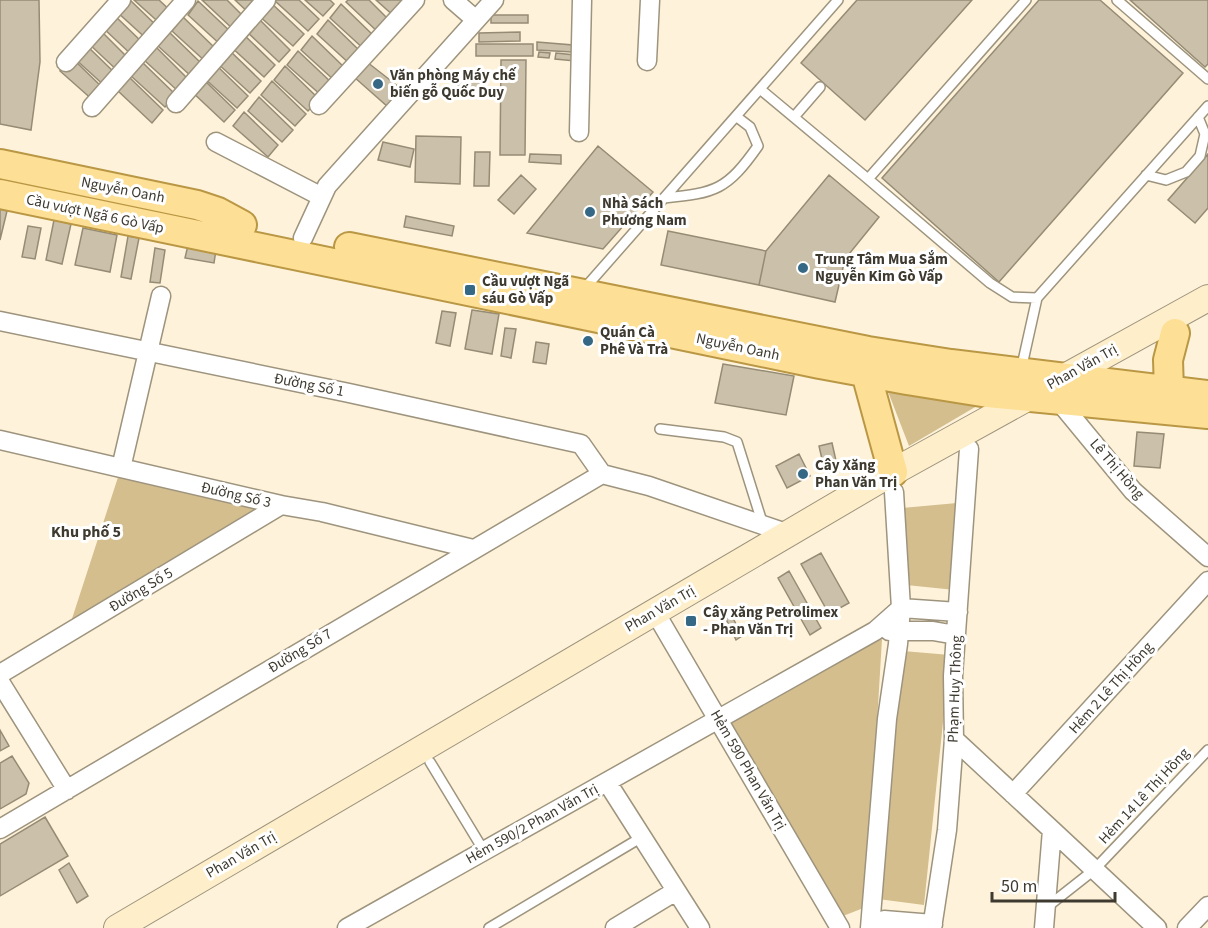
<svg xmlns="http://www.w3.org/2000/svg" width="1208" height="928" font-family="'Source Sans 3',sans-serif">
<rect width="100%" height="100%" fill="#fef3da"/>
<!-- green -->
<path fill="#d4be8e" d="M887,389L982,403L909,446Z
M121,468L281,505L67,634Z
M957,503L955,590L906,585L902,508Z
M882,639L866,907L843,916L726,719Z
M903,651L950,655L924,905L878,899Z"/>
<!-- building -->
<path fill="#cbc0a9" stroke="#968b75" stroke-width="1.5" d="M0,0H39L40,62L31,130L0,124Z
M130,0L161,30L150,42L116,11Z
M134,0H159L175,15L164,27Z
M202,0H227L246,19L235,31Z
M235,0H259L251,15Z
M274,0H299L319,19L308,31Z
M305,0H330L334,4L323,16Z
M348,0H369L391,22L380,34L346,2Z
M376,0H401L406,5L395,17Z
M857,0H972L865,120L801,63Z
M1039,0H1100L1183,73L999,282L882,178Z
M1130,0H1208V64L1205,67Z
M198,1L233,34L222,46L188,15Z
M269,1L304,34L293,46L258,15Z
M341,4L376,38L365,50L330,18Z
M112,13L146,46L135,58L101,26Z
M491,15H528V23H491Z
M256,16L290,50L279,62L245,30Z
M183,17L217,50L206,62L172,31Z
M328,20L362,53L351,65L317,34Z
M98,28L132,62L121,74L87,42Z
M169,32L203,65L192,77L158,46Z
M241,32L275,65L264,77L230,46Z
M520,32V41L479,42V33Z
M312,36L346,69L335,81L301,50Z
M537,42L573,45L572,52L537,50Z
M84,43L118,76L107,88L73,57Z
M476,44H533V56H476Z
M155,46L189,80L179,92L144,60Z
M227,48L261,81L250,93L216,62Z
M298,51L333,84L322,96L287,65Z
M539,52L550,53L549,58L538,57Z
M556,53L575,55V61L555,59Z
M71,57L105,90L95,102L60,71Z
M501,60H526L525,155H500Z
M142,62L176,95L165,107L131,76Z
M367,62L404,91L388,107L354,77Z
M214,63L248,96L237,108L203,77Z
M285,66L319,99L308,111L274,80Z
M482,72V97L458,98L457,73Z
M129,77L163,110L152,123L118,91Z
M201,77L235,110L224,122L190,90Z
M272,81L306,114L295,126L261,95Z
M259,97L293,130L282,142L248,111Z
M244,112L278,145L268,157L233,126Z
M416,136L461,137L460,184L415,182Z
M383,142L414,149L410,167L378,160Z
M598,146L653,192L603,249L527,233Z
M475,152H490L489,186H474Z
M530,154L561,155V164L529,162Z
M1208,154V208L1195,223L1168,200Z
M521,175L536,189L514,214L498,200Z
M829,175L879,217L845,259L835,302L759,285L766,251Z
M0,209L7,211L0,240Z
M406,216L454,226L452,236L404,227Z
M54,220L71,224L62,264L46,260Z
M28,226L41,228L35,259L22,257Z
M83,228L117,235L110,272L75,265Z
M668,231L766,251L759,285L661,265Z
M128,236L139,238L131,279L121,277Z
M188,245L216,250L214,263L185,258Z
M155,248L165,250L160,283L150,282Z
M472,310L499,314L492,354L465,349Z
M442,311L456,313L450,346L436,343Z
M505,328L516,329L511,358L501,356Z
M536,342L549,344L546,364L533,362Z
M723,364L794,376L786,415L715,403Z
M1137,432L1164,434L1160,468L1134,466Z
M832,443L837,465L824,468L819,446Z
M799,454L810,476L787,488L776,466Z
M821,553L849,603L829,614L801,564Z
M789,571L821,628L810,635L778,578Z
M732,616L742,636L736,640L726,619Z
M0,730L9,746L0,751Z
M12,756L29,783L26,794L0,809V763Z
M45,817L68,856L0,896V844Z
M69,863L88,896L77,903L59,870Z"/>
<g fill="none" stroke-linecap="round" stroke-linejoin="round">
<defs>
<path id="service" d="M1026,0L868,179L990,283L1012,297L1037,298
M1117,0L1208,79
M760,89L868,179
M794,117L820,87
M1146,175L1166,180L1186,172L1200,156L1205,134L1198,117
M664,198C716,193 727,190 758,146L750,127L737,117
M584,289L838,0
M1021,370L1037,298L1208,106
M660,429L724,437L737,442L763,525
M430,762L484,851
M1047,907L1094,870L1208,750
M489,928L642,837"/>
<path id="minor" d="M453,0L476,20
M647,61L650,0
M66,62L121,0
M176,103L266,0
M319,105L415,0
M92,107L186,0
M579,132L582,0
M216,142L322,197
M303,238L327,186L494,0
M0,321L349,393L581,444L602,474
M1058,400L1133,491L1208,557
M0,440L281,505L322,512L473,549
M121,468L161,296
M602,474L649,486L789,534
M655,612L840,928
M889,631H933L956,635
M0,674L281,505
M0,682L67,790
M954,739L1052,830L1044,928
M607,782L700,928
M1013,794L1208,581
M0,829L602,474
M1052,830L1157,928
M347,928L875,631L901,608L958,612
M615,928L676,891
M870,928L887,719L898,644L901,608L894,492
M872,928L884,920L933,924
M932,928L947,830L954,739L953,676L969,449
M1187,928L1208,906"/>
<path id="secondary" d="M117,928L893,472L1208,298"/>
<path id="primary" d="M0,164L197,205L218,212L242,225
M0,194L820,364L907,380L988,393L1208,414
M349,247L868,351L951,364L1208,395
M866,373L893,472
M1169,390L1168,360L1175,333"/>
</defs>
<!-- service casing -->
<use href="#service" stroke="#9e947e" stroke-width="12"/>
<!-- minor casing -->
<use href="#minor" stroke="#9e947e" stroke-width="21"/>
<!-- secondary casing -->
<use href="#secondary" stroke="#9e947e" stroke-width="28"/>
<!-- primary casing -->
<use href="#primary" stroke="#b99744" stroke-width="32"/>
<!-- service -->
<use href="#service" stroke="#fff" stroke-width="9"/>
<!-- minor -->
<use href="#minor" stroke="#fff" stroke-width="18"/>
<!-- secondary -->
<use href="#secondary" stroke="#feefca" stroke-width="26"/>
<!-- primary -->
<use href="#primary" stroke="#fddf95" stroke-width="28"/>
</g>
<!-- markers -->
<g fill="#356885" stroke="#fff" stroke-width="2">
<circle cx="378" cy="84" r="6"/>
<circle cx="590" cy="212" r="6"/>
<circle cx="803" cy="268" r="6"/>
<rect x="464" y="284" width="12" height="12" rx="3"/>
<circle cx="588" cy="341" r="6"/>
<circle cx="803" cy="474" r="6"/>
<rect x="685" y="615" width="12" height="12" rx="3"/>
</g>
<g text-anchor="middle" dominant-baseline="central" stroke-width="6" stroke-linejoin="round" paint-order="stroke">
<!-- poi labels -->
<g font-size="15" font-weight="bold" fill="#3e3a30" stroke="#fff" text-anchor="start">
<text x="390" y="75">Văn phòng Máy chế<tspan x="390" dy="17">biến gỗ Quốc Duy</tspan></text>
<text x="602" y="203">Nhà Sách<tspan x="602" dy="17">Phương Nam</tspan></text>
<text x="815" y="259">Trung Tâm Mua Sắm<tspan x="815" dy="17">Nguyễn Kim Gò Vấp</tspan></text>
<text x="482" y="281">Cầu vượt Ngã<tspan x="482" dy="17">sáu Gò Vấp</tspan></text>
<text x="600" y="332">Quán Cà<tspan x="600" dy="17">Phê Và Trà</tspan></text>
<text x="815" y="465">Cây Xăng<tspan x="815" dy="17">Phan Văn Trị</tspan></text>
<text x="703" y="612">Cây xăng Petrolimex<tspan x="703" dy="17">- Phan Văn Trị</tspan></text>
</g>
<!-- street labels -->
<g font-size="15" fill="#3e3a30" stroke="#fff">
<text transform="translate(123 190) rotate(11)">Nguyễn Oanh</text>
<text transform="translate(95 214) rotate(12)">Cầu vượt Ngã 6 Gò Vấp</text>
<text transform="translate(738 347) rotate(12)">Nguyễn Oanh</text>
<text transform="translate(1082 367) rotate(-29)">Phan Văn Trị</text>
<text transform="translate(309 385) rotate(11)">Đường Số 1</text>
<text transform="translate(1117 469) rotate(49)">Lê Thị Hồng</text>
<text transform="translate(236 495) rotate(13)">Đường Số 3</text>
<text transform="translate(141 590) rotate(-31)">Đường Số 5</text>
<text transform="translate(660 609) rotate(-30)">Phan Văn Trị</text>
<text transform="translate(300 651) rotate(-31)">Đường Số 7</text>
<text transform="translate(1111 688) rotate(-48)">Hẻm 2 Lê Thị Hồng</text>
<text transform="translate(955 689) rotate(-88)">Phạm Huy Thông</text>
<text transform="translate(748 770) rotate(60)">Hẻm 590 Phan Văn Trị</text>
<text transform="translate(1144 796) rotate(-47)">Hẻm 14 Lê Thị Hồng</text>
<text transform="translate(532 824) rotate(-29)">Hẻm 590/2 Phan Văn Trị</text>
<text transform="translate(241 855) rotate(-30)">Phan Văn Trị</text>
</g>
<!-- neighbourhood labels -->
<g font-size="16" font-weight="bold" fill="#3e3a30" stroke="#fff">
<text x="86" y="532">Khu phố 5</text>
</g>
</g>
<!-- scale -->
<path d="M992 892v9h123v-9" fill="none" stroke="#3e3a30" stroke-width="3"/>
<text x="1001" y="892" font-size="18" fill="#3e3a30" stroke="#ffffff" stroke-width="4.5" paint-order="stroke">50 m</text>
</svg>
